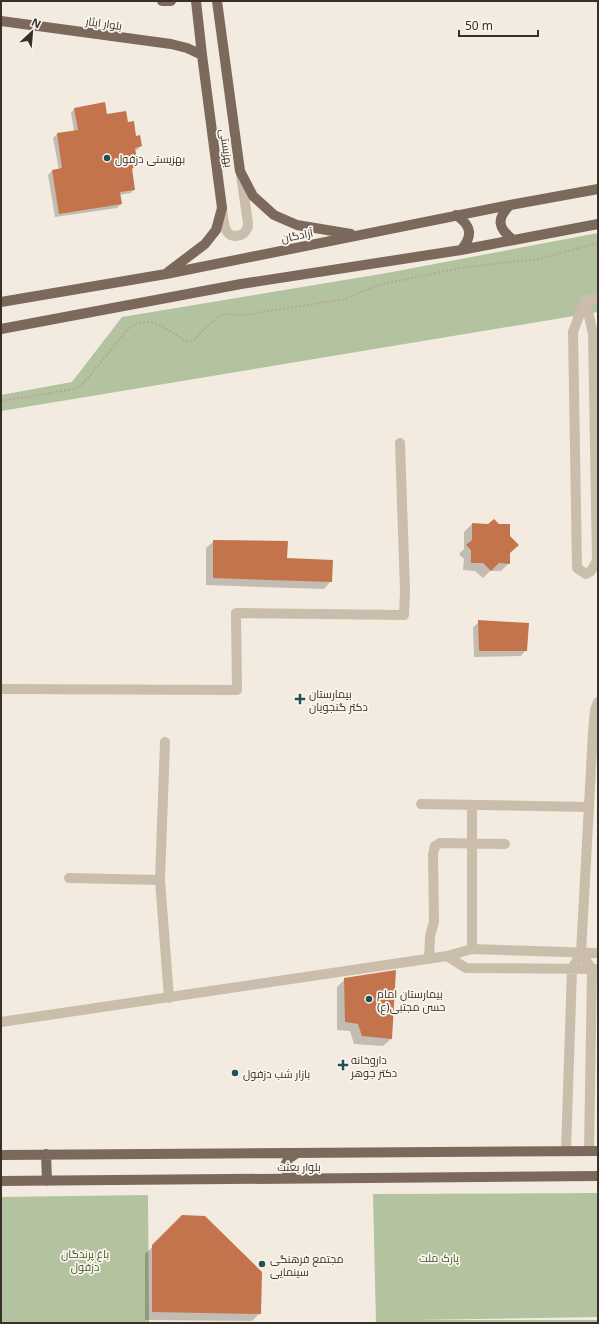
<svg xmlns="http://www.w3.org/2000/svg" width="599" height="1324" font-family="'Noto Sans',Cairo,sans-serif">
<rect width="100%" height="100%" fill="#f3ebdf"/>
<!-- green -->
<path fill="#b3c29f" d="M598,233V312L1,411V395L72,382L122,317L387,273Z
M598,1193V1317L415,1320H598V1323H376L373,1194Z
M148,1195L149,1323H1V1197Z"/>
<!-- shadow -->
<path fill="#0003" d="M74,109L106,115L128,123L141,146L137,150H135L137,166L131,170L134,189L131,193L119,195L121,204L117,208L55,217L48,175L52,171L59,170L53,138L57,134L74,131L71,113Z
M472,524L509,553V563L501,571H490L483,578L475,571L463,570L464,559L459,554L464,549V532Z
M214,541L286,559L331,581L324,589L206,585V548Z
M479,622L526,650L521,656L474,657L473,627Z
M345,979L391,1039L383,1046L354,1044L350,1031L337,1030V987Z
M183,1216L260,1313L252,1321L145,1320V1254Z"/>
<!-- building -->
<path fill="#c4744c" d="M105,102L107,114L126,111L128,122L134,121L136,136L140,135L142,146L135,148L138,166L132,168L135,190L120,192L122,204L59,214L52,170L62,168L57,133L78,130L74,108Z
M494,519L499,524H510V536L519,545L510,553V564L499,563L491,571L483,563H471V550L466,545L472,540V523L488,524Z
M213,540L288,541L287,558L333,560L332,582L213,578Z
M478,620L529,623L527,651H479Z
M396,970L392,1039L362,1036L358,1024L345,1022L344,978Z
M182,1215L205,1216L262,1272L261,1314L152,1312V1245Z"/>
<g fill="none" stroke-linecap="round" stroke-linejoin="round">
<!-- path -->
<path stroke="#b7a795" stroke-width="2" stroke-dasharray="2 2" stroke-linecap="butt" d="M1,401L75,389L82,385L129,328C154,312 168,333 188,342L193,341L203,330L218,317L226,314L244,315L345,299L378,285L466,267L538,259L598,243"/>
<!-- minor -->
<path stroke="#cbbdab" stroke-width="10" d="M222,208C223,214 223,224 226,230C230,239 243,237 247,229C248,227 248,225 248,223L241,175
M585,300L593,333L597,561L591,571L586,574L577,568L573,332Z
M585,300L598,299
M1,689L237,690L236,613L404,615L405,591L400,443
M165,742L160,880L169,998
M421,804L589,807
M472,805V949
M69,878L160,880
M581,953L592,969L589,1151
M447,956L466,968L596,969
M429,959L430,936L434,922L433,854L435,846L440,843L505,844
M1,1022L447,956L472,949L598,953
M566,1151L572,969L581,953L593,732L595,710L598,702"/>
<!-- major -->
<path stroke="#7b695c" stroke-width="10" d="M162,1H171
M217,1L240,171L253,196L274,215L297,225L351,234
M1,21L171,44L187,48L202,55
M510,205C496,219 498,228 513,240
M456,215C472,226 473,236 461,250
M168,272L205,244L216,230L222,208L202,55L196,1
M1,302L166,274L510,205L598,189
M1,329L241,284L461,250L598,224
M46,1154L47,1181
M1,1155L598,1151
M294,1178L284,1168L288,1159L297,1153
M1,1181L598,1176"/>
</g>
<!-- markers -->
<g fill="#20515a" stroke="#faf5ec" stroke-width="1.5">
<circle cx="107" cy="158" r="4"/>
<path d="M298 693h4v4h4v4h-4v4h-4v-4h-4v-4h4z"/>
<circle cx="369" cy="999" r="4"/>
<path d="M341 1059h4v4h4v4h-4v4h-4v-4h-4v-4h4z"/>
<circle cx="235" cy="1073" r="4"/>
<circle cx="262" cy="1264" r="4"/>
</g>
<g text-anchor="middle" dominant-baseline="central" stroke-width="3.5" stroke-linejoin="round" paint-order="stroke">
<!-- street labels -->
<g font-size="11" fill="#39302a" stroke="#faf5ec">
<text transform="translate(104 23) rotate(8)">بلوار ایثار</text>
<text transform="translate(227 148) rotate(82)">بهزیستی</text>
<text transform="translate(297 235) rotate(-11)">آزادگان</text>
<text x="299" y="1166">بلوار بعثت</text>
</g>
<!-- poi labels -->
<g font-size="11" fill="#39302a" stroke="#faf5ec" text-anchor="start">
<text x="115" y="158">بهزیستی دزفول</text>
<text x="309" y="693">بیمارستان<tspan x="309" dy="13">دکتر گنجویان</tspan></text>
<text x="377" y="993">بیمارستان امام<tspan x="377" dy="13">حسن مجتبی(ع)</tspan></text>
<text x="351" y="1059">داروخانه<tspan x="351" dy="13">دکتر جوهر</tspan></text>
<text x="243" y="1073">بازار شب دزفول</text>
<text x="270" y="1258">مجتمع فرهنگی<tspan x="270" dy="13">سینمایی</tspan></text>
</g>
<!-- park labels -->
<g font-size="11" fill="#44572e" stroke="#faf5ec">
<text x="85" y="1253">باغ پرندگان<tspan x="85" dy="13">دزفول</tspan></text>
<text x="439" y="1257">پارک ملت</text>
</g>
</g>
<!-- border -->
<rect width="599" height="1324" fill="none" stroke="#39302a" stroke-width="4"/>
<!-- north arrow -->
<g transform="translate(32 32) rotate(26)" stroke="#faf5ec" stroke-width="3" paint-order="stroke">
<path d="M0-3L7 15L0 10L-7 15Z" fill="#39302a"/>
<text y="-6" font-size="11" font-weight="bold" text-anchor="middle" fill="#39302a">N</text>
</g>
<!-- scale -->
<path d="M459 30v6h79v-6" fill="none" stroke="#39302a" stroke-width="2"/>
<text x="465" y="30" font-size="12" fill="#39302a" stroke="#faf5ec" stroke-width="3" paint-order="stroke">50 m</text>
</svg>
